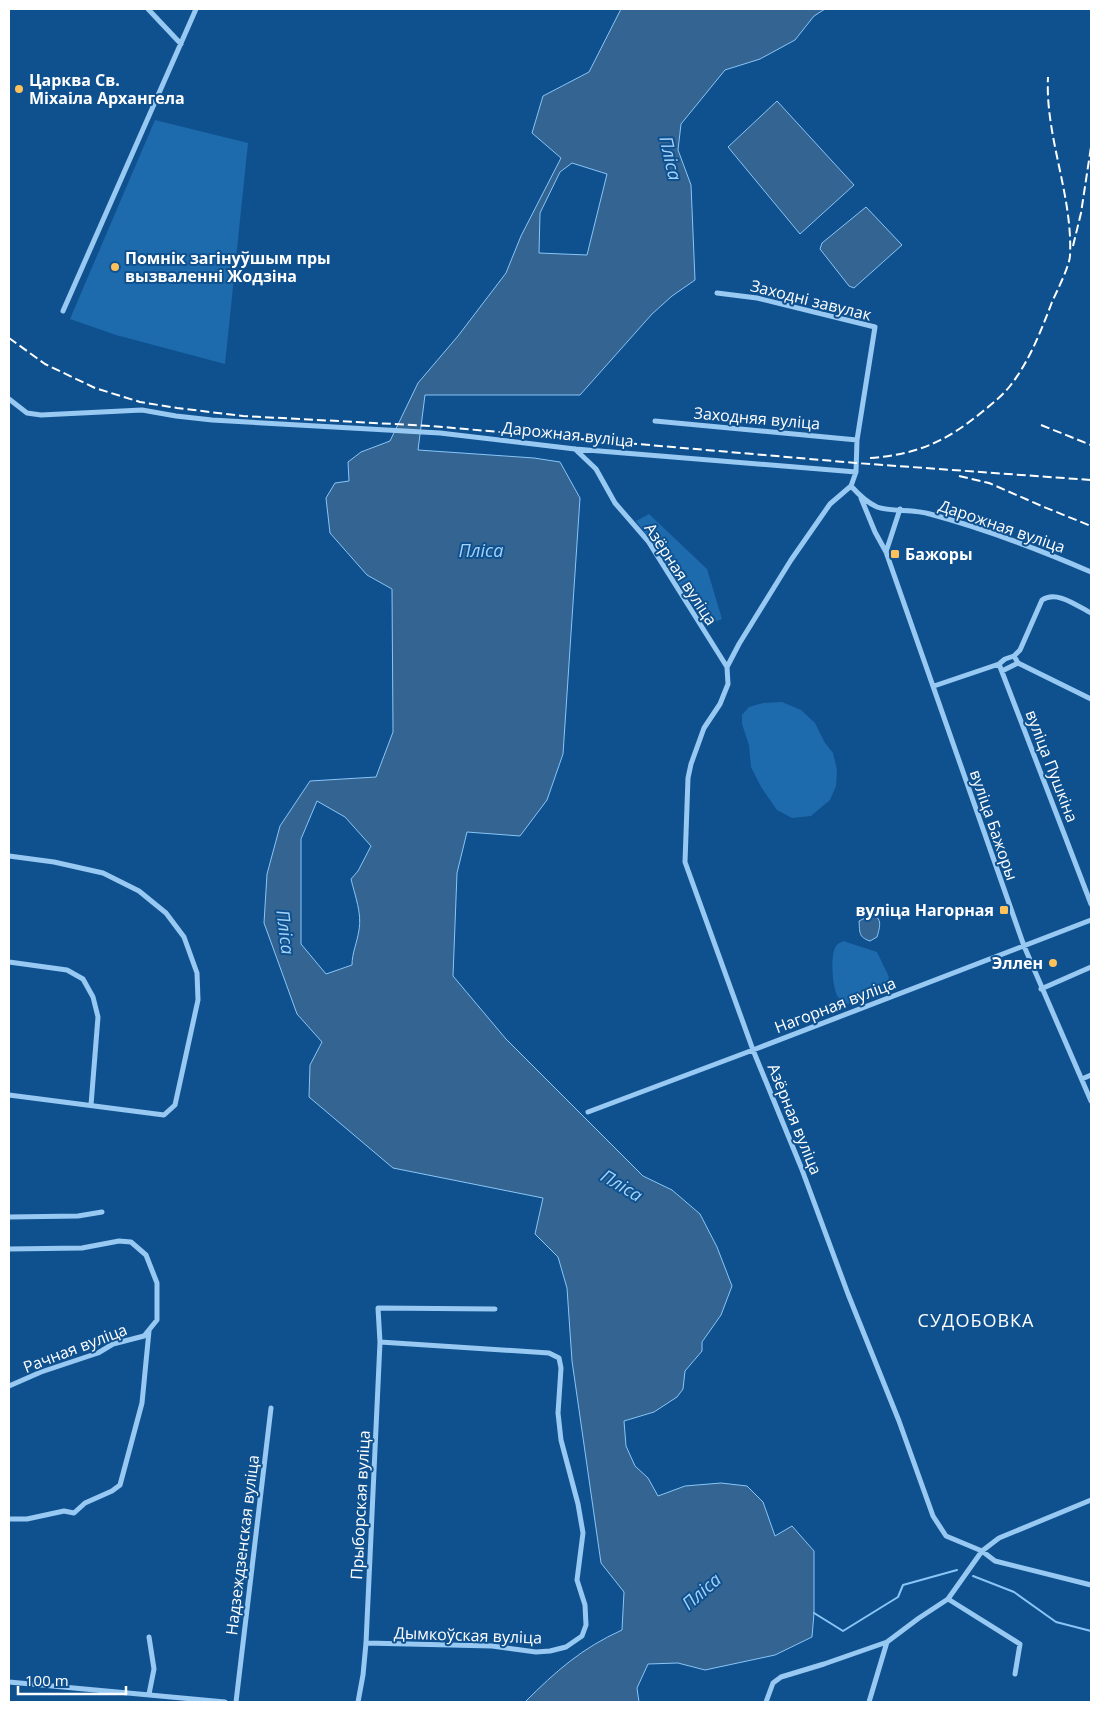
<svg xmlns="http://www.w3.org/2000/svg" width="1100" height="1711" font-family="'Open Sans',sans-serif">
<rect width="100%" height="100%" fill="#0f518f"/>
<!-- green -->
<path fill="#1d6aac" d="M155,120L248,143L225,364L116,335L70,319Z
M649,514L707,569L722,619L706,625L652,542L636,521Z
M782,702L801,710L815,723L825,743L833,753L837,770L836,786L830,800L811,816L792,818L777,810L761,787L751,767L749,745L742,724V715L749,707L763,703Z
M843,941L877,952L889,977L886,988L848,1004C844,1002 840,1000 838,997C832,988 830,954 836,946C838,943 840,943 843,941Z"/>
<!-- water -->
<path fill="#346592" stroke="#89c5f7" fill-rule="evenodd" d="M621,9H825L814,16L795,40L760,59L725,70L681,124L678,150L691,185L695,280L672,296L652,314L580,395H425L418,450L534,458L560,462L580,498L563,754L547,800L520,836L467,832L457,873L453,976L506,1039L643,1176L672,1190L700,1214L717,1247L732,1286L721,1315L702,1342V1351L685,1371L683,1389L677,1397L654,1412L624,1421L626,1446L635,1466L648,1478L658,1496L685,1486L721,1483L747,1486L763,1502L775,1536L792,1526L814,1551V1613L812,1637L775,1655L705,1670L678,1663L648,1664L637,1688L639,1702H525C556,1671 582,1648 622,1630L624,1592L601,1563L572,1361L567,1288L558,1257L535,1234L543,1198L393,1168L309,1097L310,1065L322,1042L297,1014L264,923L267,874L280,826L310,781L376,777L393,732L392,589L367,575L330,533L326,498L335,483L349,481L348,462L361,452L390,441L418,383L458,336L506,273L521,236L561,158L532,133L543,96L589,72ZM572,163L607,174L587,255L539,253L540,213L560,172ZM317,801L345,817L371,846L358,871L351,879C355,896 362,913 359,930C357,943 352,953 352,965L326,974L301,944V839Z
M777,101L854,185L800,234L728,147Z
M866,207L902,245L854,288L849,286L820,249L822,243Z
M871,915C883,917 880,927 877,937L870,941C858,937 860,932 859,921Z"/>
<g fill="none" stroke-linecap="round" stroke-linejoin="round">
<!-- stream -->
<path stroke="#89c5f7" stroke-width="2" d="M973,1576L1014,1592L1056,1622L1091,1631
M814,1613L843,1631L898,1597L903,1585L957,1570"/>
<!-- street -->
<path stroke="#98c9f3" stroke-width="5" d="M148,9L181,44
M717,293L757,298L875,327L857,440L856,472
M63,311L196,9
M9,399L27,413L41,415L142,410L176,416L212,420L440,433L575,449L856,472L851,486C859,495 866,502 877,507C890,512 914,509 930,514C986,529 1038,549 1091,572
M655,421L857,440
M575,449L596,469L615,503L648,541L727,667
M851,486L830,504L791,560L739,644L727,667L728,684L720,704L704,728L691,764L688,778L685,862L753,1050L801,1167L848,1294L899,1421L933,1516L946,1536L982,1551L995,1561L1091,1585
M861,498L875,532L886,552L1024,946L1091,1101
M886,552L900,509
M1014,656L1018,663L1091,699
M999,664L1091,904
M1002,671L1018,663
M934,686L999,664L1005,659L1014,656L1020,650L1042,600C1057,590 1077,606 1091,613
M9,856L54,862L103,873L139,891L166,913L184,937L197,973L198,1000L175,1105L164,1115L9,1095
M9,962L67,970L83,979L93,997L98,1017L91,1105
M1041,989L1091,967
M1082,1079L1091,1075
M588,1112L753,1050L1091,920
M9,1217L78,1216L102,1212
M9,1249L82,1248L119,1241L131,1242L146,1255L157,1283V1320L144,1336L113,1344L98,1353L41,1372L9,1386
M9,1519H27L64,1511L74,1513L85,1503L112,1491L120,1485L142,1403L149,1331
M948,1599L1020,1644L1015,1674
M149,1637L154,1669L149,1694
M366,1643L492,1646L536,1652L550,1651L566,1647L582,1636L586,1625L585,1605L577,1580L583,1533L578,1504L561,1440L558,1413L561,1368L559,1358L549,1353L380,1342
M9,1682L225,1702
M236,1702L271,1408
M358,1702L363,1675L366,1643L380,1342L378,1308L495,1309
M766,1702L773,1683L781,1677L824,1664L887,1642L919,1618L948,1599L982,1551L999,1538L1091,1500
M869,1702L887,1642"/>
<!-- rail -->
<path stroke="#fff" stroke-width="2" stroke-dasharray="9 4" stroke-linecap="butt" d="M1073,246L1081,213L1091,147
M9,338L45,364L95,388L140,402L177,408L243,416L431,426L856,463L1091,480
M1041,425L1091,445
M870,458C916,455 947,441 982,412C992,404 1002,396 1010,386C1029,362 1041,331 1052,302C1057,291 1069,267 1070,256C1073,195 1045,137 1048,77
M959,476L989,483L1044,507L1091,526"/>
</g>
<!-- markers -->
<g fill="#ffc15a" stroke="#0f518f" stroke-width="2">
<circle cx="19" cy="89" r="5"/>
<circle cx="115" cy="267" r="5"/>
<rect x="890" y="549" width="10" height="10" rx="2.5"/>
<rect x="999" y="905" width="10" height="10" rx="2.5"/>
<circle cx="1053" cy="963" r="5"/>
</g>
<g text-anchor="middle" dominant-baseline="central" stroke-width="4" stroke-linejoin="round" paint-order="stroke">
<!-- poi labels -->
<g font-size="16" font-weight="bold" fill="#fff" stroke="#0f518f" text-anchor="start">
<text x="29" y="80">Царква Св.<tspan x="29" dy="18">Міхаіла Архангела</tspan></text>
<text x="125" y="258">Помнік загінуўшым пры<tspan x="125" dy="18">вызваленні Жодзіна</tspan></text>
<text x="905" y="554">Бажоры</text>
<text x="994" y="910" text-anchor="end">вуліца Нагорная</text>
<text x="1043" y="963" text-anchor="end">Эллен</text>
</g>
<!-- street labels -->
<g font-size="16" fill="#fff" stroke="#0f518f">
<text transform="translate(811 300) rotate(14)">Заходні завулак</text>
<text transform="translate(757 418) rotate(5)">Заходняя вуліца</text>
<text transform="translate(568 434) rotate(6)">Дарожная вуліца</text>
<text transform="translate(1002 526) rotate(19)">Дарожная вуліца</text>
<text transform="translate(681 574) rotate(57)">Азёрная вуліца</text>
<text transform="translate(1052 766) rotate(69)">вуліца Пушкіна</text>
<text transform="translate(994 825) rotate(71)">вуліца Бажоры</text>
<text transform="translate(835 1005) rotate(-21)">Нагорная вуліца</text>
<text transform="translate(795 1119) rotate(68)">Азёрная вуліца</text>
<text transform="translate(75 1348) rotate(-21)">Рачная вуліца</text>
<text transform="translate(360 1505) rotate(-87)">Прыборская вуліца</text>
<text transform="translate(242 1545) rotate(-83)">Надзеждзенская вуліца</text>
<text transform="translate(468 1635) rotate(2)">Дымкоўская вуліца</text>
</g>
<!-- water labels -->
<g font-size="18" font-style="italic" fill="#a3d2fa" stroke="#0f518f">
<text transform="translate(671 158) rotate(77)">Пліса</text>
<text x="481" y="550">Пліса</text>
<text transform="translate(286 932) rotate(83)">Пліса</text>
<text transform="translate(622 1185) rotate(31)">Пліса</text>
<text transform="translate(701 1591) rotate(-41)">Пліса</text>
</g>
<!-- neighbourhood labels -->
<g font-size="18" letter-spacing="1" fill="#fff" stroke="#0f518f">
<text x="976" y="1320">СУДОБОВКА</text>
</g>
</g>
<!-- border -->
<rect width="1100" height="1711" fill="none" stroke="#ffffff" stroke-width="20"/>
<!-- scale -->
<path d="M18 1686v8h108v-8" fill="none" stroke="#ffffff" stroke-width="2.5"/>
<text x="25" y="1686" font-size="15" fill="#ffffff" stroke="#0f518f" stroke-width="4" paint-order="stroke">100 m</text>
</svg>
